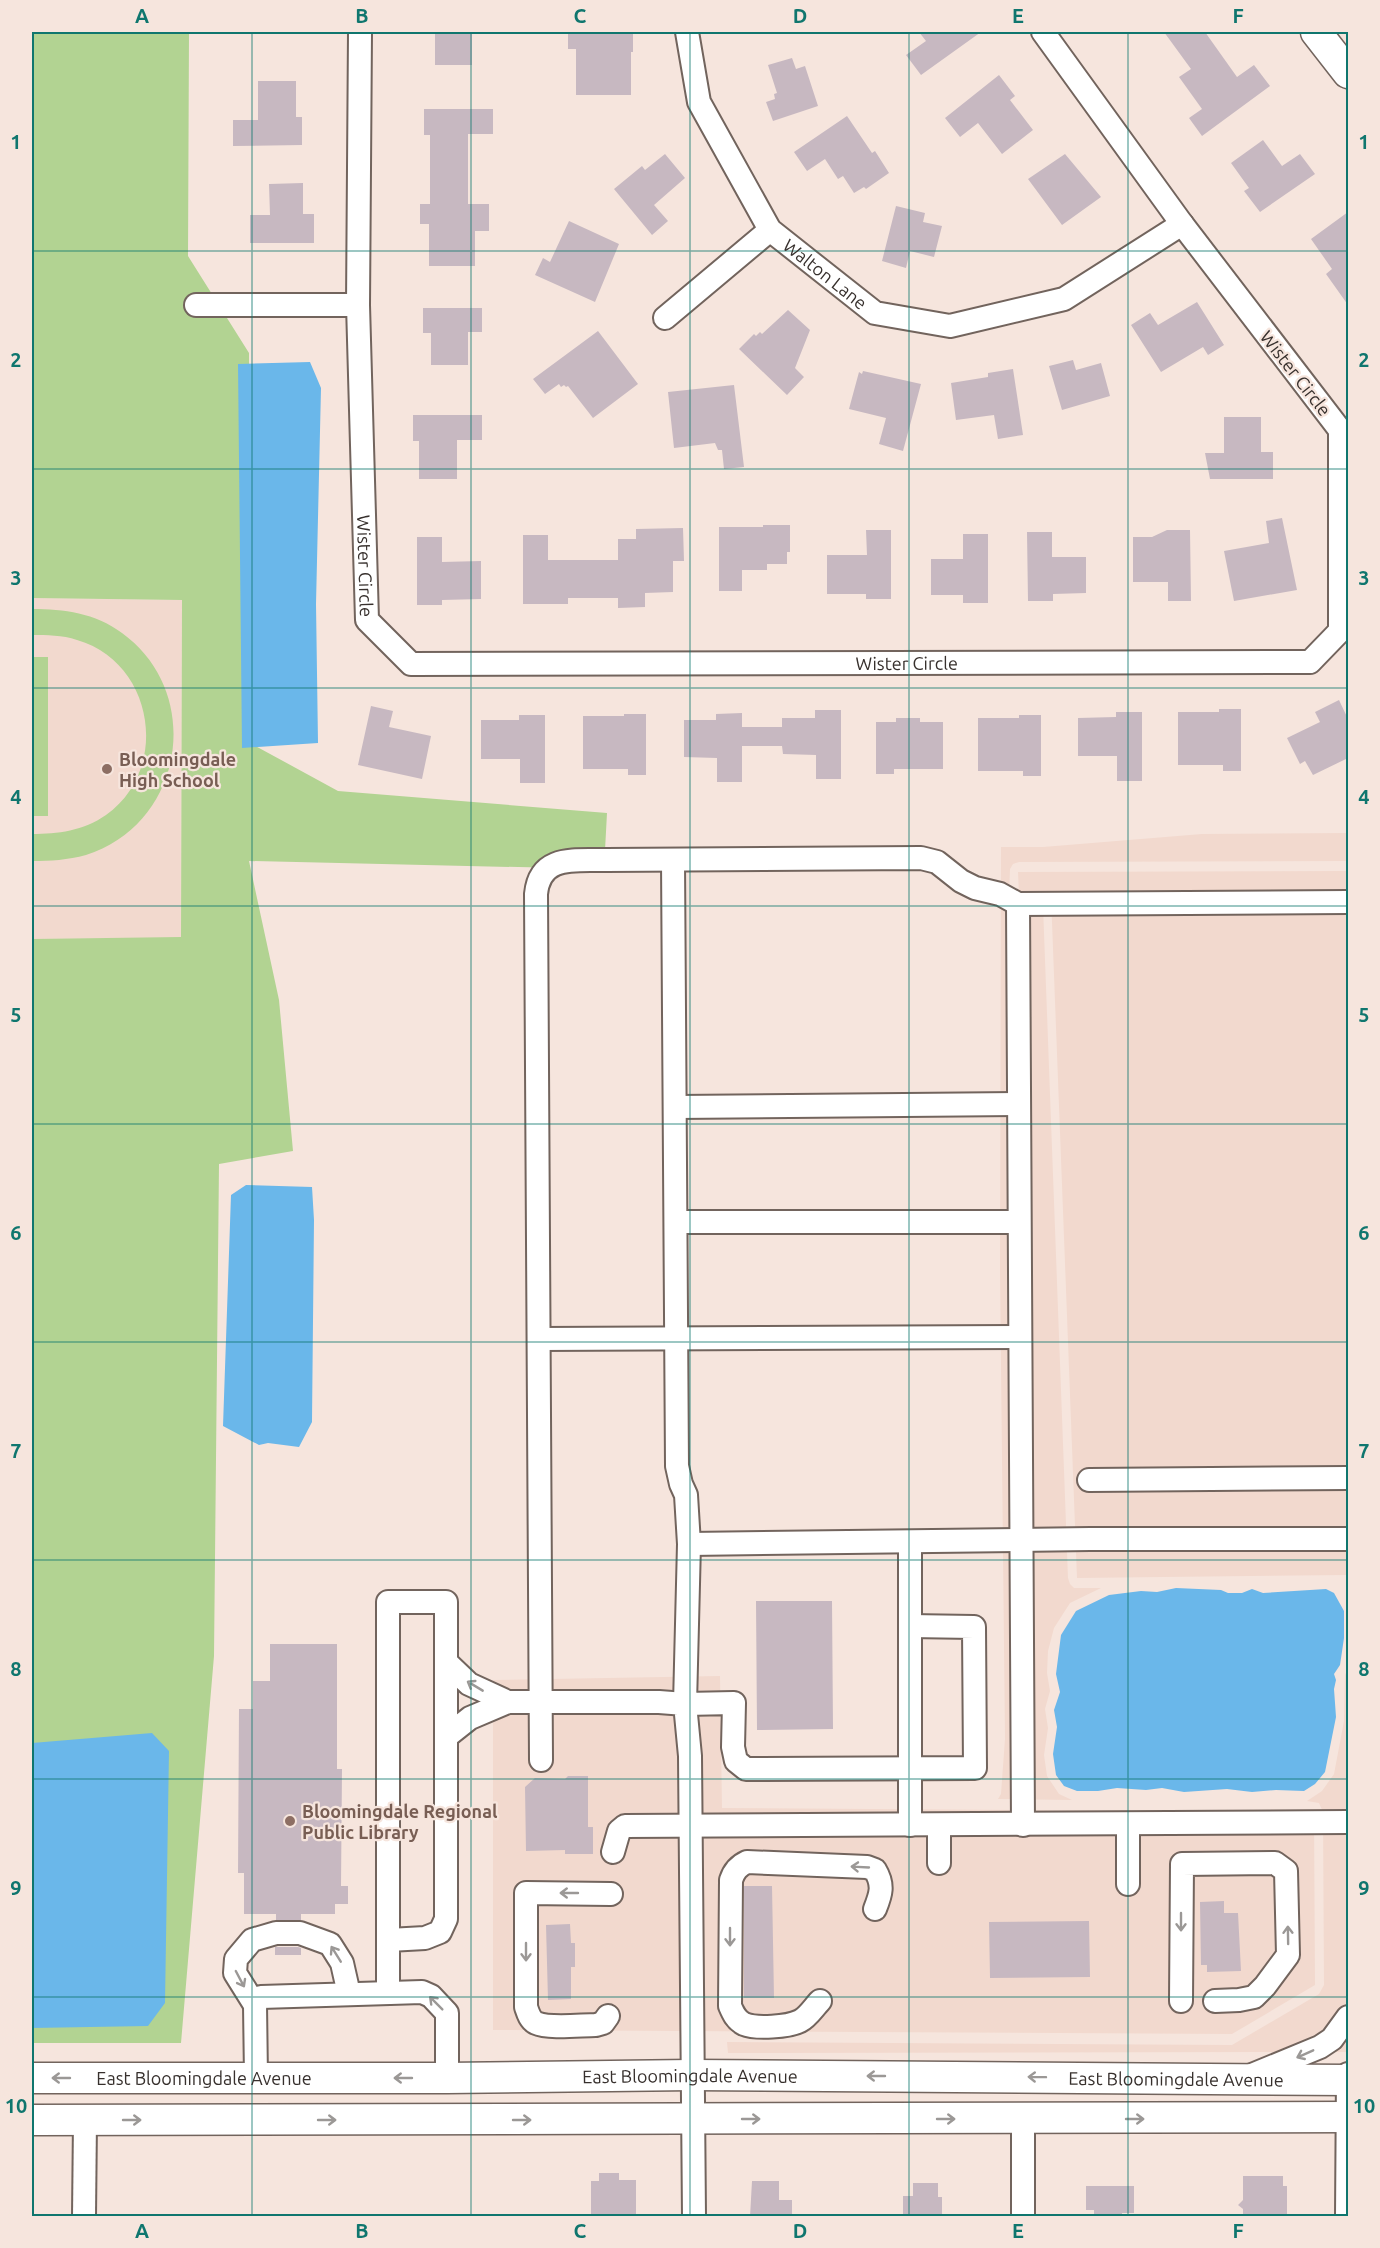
<svg xmlns="http://www.w3.org/2000/svg" width="1380" height="2248" font-family="Ubuntu,sans-serif">
<rect width="100%" height="100%" fill="#f6e5dd"/>
<!-- built -->
<path fill="#f2d9ce" d="M32,598L182,600L181,938L32,939Z
M1348,833V861L1019,862L1013,864L1010,869L1009,895L1043,906L1068,1578L1070,1584L1074,1588H1101L1070,1603L1054,1628L1048,1651L1047,1673L1050,1691L1045,1709L1048,1728L1044,1755L1047,1776L1059,1794L1072,1800L998,1799L1001,1794L1005,1739L1000,1271L1001,847H1043L1202,834Z
M1348,871V1575L1077,1578L1051,896L1019,895L1018,872Z
M1348,1668V2052L728,2053L727,2042L1232,2045L1319,1994L1324,1985L1323,1812L1319,1803L1307,1801L1322,1791L1334,1774L1344,1721L1345,1675Z
M720,1676L722,1808L1314,1812L1315,1985L1232,2034L493,2030V1680Z"/>
<!-- green -->
<path fill="#b2d392" d="M32,32H189L188,256L249,353L250,743L338,791L607,813L604,869L249,861L279,1000L293,1151L219,1164L214,1656L181,2043H32V939L181,937L182,600L32,598Z
M32,609C64,609 95,613 122,633C205,693 184,824 86,855C68,860 50,861 32,861V834C58,834 83,831 106,815C171,769 154,662 77,640C62,635 47,635 32,635Z
M32,657H48V816H32Z"/>
<!-- water -->
<path fill="#6ab7ea" d="M310,362L321,388L316,604L318,743L242,748L238,364Z
M246,1185L312,1187L314,1220L312,1422L299,1447L268,1443L259,1445L223,1426L231,1195Z
M1176,1588L1221,1590L1228,1593H1242L1252,1589L1263,1593L1326,1589L1334,1593L1344,1611V1638L1340,1665L1334,1674L1336,1680L1334,1689L1336,1717L1325,1772L1315,1784L1304,1791L1276,1790L1252,1792L1227,1789L1184,1792L1162,1788L1146,1790L1117,1788L1098,1791H1077L1064,1786L1056,1775L1053,1754L1057,1727L1054,1710L1060,1692L1056,1674L1061,1635L1076,1611L1109,1595L1141,1591L1157,1592Z
M152,1733L169,1751L165,2003L148,2026L32,2028V1743Z"/>
<!-- building -->
<path fill="#c7b8c1" d="M435,32H472V65H435Z
M568,32H633V52H631V95H576V49H568Z
M919,32H981L921,75L906,55L926,41Z
M1164,32H1205L1237,77L1254,65L1270,86L1202,136L1189,118L1202,109L1179,77L1191,69Z
M792,58L796,69L805,66L818,106L773,121L766,102L775,99L774,94L777,93L768,65Z
M999,75L1015,96L1010,100L1033,130L1002,154L978,123L960,137L945,118Z
M258,81H296V117H302V145L233,146V120H258Z
M424,109H493V134H468V204H489V231H475V266H429V224H420V204H430V135H424Z
M847,116L872,153L875,151L889,173L866,189L864,187L854,193L843,176L838,179L825,159L807,171L794,152Z
M1263,140L1282,166L1300,154L1315,174L1260,212L1244,191L1249,188L1231,163Z
M665,154L685,178L654,205L668,221L652,235L614,189L642,166L645,170Z
M1065,154L1101,197L1062,225L1028,179Z
M303,183V214H314V243H250V215H270L269,184Z
M896,206L925,213L923,222L942,226L934,257L910,251L906,268L882,261Z
M1348,212V305L1326,274L1332,269L1311,239Z
M569,221L619,244L595,302L535,275L543,258L550,262Z
M1197,302L1224,345L1208,355L1203,347L1161,372L1131,325L1150,313L1158,325Z
M423,308H482V332H468V365H431V333H423Z
M788,310L810,330L795,368L804,377L787,395L739,349L754,334L756,336L760,332L762,334Z
M598,331L638,384L593,418L568,386L566,387L564,385L561,387L559,384L545,394L533,379Z
M1073,360L1076,370L1101,363L1110,396L1062,410L1049,366Z
M1013,369L1023,435L998,439L994,415L956,420L951,383L988,377V373Z
M863,371L921,384L903,451L879,444L886,418L849,409L859,372L862,374Z
M734,385L744,467L724,469L722,450H718L715,443L674,448L668,392Z
M413,415H482V440H457V479H419V441H413Z
M1224,417H1261V452H1273V479H1210L1205,453H1224Z
M1282,518L1297,590L1234,601L1224,551L1269,543L1266,521Z
M763,525H790V552H787V564H767V570H742V591H719V527H763Z
M683,528L684,561H673V592L645,593V607L618,608V598H568V604H523V535H548V560H618V539H636V529Z
M866,530H891V599H866V594H827V555H867Z
M1167,530H1190L1191,601H1168V582H1133V537H1152Z
M1027,532H1052V557H1086V593L1053,594V601H1028Z
M963,534H988V603H963V595H931V559H963Z
M417,537H442V562L481,561V599L442,600V605H417Z
M1339,700L1348,719V758L1313,775L1305,761L1300,764L1287,738L1320,722L1315,712Z
M371,706L393,711L389,727L431,736L422,779L358,765Z
M1219,709H1241V771H1223V765H1178V712H1219Z
M815,710H841V779H816V755L783,754L782,746H742V782H717V758L684,757V720H716V714L742,713V727H782V718H815Z
M1116,712H1142V781H1117V756H1078V718L1116,717Z
M624,714H646V775H628V769H583V716H624Z
M519,715H545V783H520V759H481V720H519Z
M1019,715H1041V776H1023V771H978V718H1019Z
M896,718H920V722H943V769H894V774H876V722H896Z
M756,1601H832L833,1729L757,1730Z
M270,1644H337V1769H342L341,1886H348V1904H335V1914H301V1920H276V1914H244V1873H238L239,1709H253V1681H270Z
M568,1776H588V1827H593V1854H565V1850L526,1851L525,1787L535,1778L565,1779Z
M744,1886H772L774,1998H744Z
M1224,1901V1913H1238L1241,1971L1207,1972V1965H1201L1200,1902Z
M1089,1921L1090,1977L990,1978L989,1922Z
M570,1924L571,1943H575V1967H571V1999L548,2000L546,1925Z
M275,1947H298L301,1948V1955H275Z
M599,2173H619V2180H636V2217L591,2216V2181H599Z
M1243,2176H1283V2186H1287V2217H1243V2209L1238,2205L1243,2200Z
M752,2181H779V2200H792V2217H750Z
M913,2183H938V2197H942V2217H903V2196H913Z
M1086,2186H1134V2213H1122V2217H1094V2210H1086Z"/>
<g fill="none" stroke-linecap="round" stroke-linejoin="round">
<defs>
<g id="minor">
<path id="s1" d="M360,32L358,305L367,620L411,664L1310,662L1340,631V430L1182,224L1043,32"/>
<path id="s2" d="M687,32L699,102L770,230L875,313L950,326L1064,299L1182,224"/>
<path d="M196,305H358"/>
<path d="M665,318L770,230"/>
<path d="M673,860L677,1466L681,1484L686,1495L689,1544L685,1704L734,1703L733,1747L736,1761L746,1769L975,1768L974,1627L910,1626"/>
<path d="M1018,904L1023,1825"/>
<path d="M676,1107L1018,1104"/>
<path d="M677,1222H1018"/>
<path d="M539,1339L1019,1337"/>
<path d="M1089,1480L1348,1478"/>
<path d="M910,1542V1825"/>
<path d="M689,1544L1090,1539H1348"/>
<path d="M446,1662L469,1684L508,1702"/>
<path d="M446,1737L470,1718L508,1702H659L685,1704L690,1756L694,2216"/>
<path d="M541,1760L536,894C540,854 575,861 606,860L921,858L937,862L961,881L975,888L1000,894L1018,904L1348,902"/>
<path d="M939,1825V1863"/>
<path d="M613,1852L619,1831L625,1826L1348,1822"/>
<path d="M1128,1884V1824"/>
<path d="M388,1993V1602H446V1919L440,1932L425,1938L389,1940"/>
<path d="M820,2001C814,2007 808,2017 800,2021C788,2027 756,2029 744,2024C736,2020 733,2013 730,2006L731,1880C734,1871 738,1866 747,1862L867,1867L875,1870C884,1885 881,1894 875,1909"/>
<path d="M1181,2001L1182,1864L1275,1863L1286,1871L1288,1955L1265,1986L1254,1997L1239,2000L1215,2001"/>
<path d="M255,2005L261,1997L422,1992L431,1996L447,2013V2078"/>
<path d="M608,2016L603,2023L596,2025C581,2025 549,2029 536,2023C530,2020 528,2013 526,2007V1893L611,1894"/>
<path d="M1252,2075L1320,2047L1332,2039L1348,2017"/>
<path d="M256,2077L255,2005L235,1973L236,1959L252,1940L276,1933H300L330,1944L342,1963L349,1994"/>
<path d="M1023,2119V2216"/>
<path d="M84,2216L85,2120"/>
<path d="M1347,2216L1348,2074"/>
</g>
<g id="major">
<path d="M1316,32L1348,73"/>
<path id="s3" d="M32,2078H447L692,2075L1348,2080"/>
<path d="M32,2120L1348,2117"/>
</g>
</defs>
<!-- minor casing -->
<use href="#minor" stroke="#72645d" stroke-width="26"/>
<!-- major casing -->
<use href="#major" stroke="#72645d" stroke-width="33"/>
<!-- minor -->
<use href="#minor" stroke="#fff" stroke-width="22"/>
<!-- major -->
<use href="#major" stroke="#fff" stroke-width="30"/>
</g>
<!-- one-way arrows -->
<defs><path id="oneway-shaft" d="M-6 0H5M1.5-3L5.5 0L1.5 3" fill="none" stroke-width="1.6" stroke-linecap="round" stroke-linejoin="round" transform="scale(1.5)"/></defs>
<g stroke="#9b9896">
<use href="#oneway-shaft" transform="translate(475 1686) rotate(-149)"/>
<use href="#oneway-shaft" transform="translate(860 1867) rotate(-177)"/>
<use href="#oneway-shaft" transform="translate(569 1893) rotate(-180)"/>
<use href="#oneway-shaft" transform="translate(1181 1922) rotate(90)"/>
<use href="#oneway-shaft" transform="translate(1288 1935) rotate(-91)"/>
<use href="#oneway-shaft" transform="translate(730 1937) rotate(90)"/>
<use href="#oneway-shaft" transform="translate(526 1952) rotate(90)"/>
<use href="#oneway-shaft" transform="translate(336 1954) rotate(-122)"/>
<use href="#oneway-shaft" transform="translate(240 1979) rotate(62)"/>
<use href="#oneway-shaft" transform="translate(436 2003) rotate(-135)"/>
<use href="#oneway-shaft" transform="translate(1305 2054) rotate(156)"/>
<use href="#oneway-shaft" transform="translate(876 2076) rotate(-180)"/>
<use href="#oneway-shaft" transform="translate(1037 2077) rotate(-179)"/>
<use href="#oneway-shaft" transform="translate(61 2078) rotate(180)"/>
<use href="#oneway-shaft" transform="translate(403 2078) rotate(-180)"/>
<use href="#oneway-shaft" transform="translate(751 2119)"/>
<use href="#oneway-shaft" transform="translate(946 2119)"/>
<use href="#oneway-shaft" transform="translate(1135 2119)"/>
<use href="#oneway-shaft" transform="translate(132 2120)"/>
<use href="#oneway-shaft" transform="translate(327 2120)"/>
<use href="#oneway-shaft" transform="translate(522 2120)"/>
</g>
<!-- grid -->
<path fill="none" stroke="#0f766e" stroke-width="1.5" stroke-opacity="0.55" d="M252,32V2216M471,32V2216M690,32V2216M909,32V2216M1128,32V2216M32,251H1348M32,469H1348M32,688H1348M32,906H1348M32,1124H1348M32,1342H1348M32,1560H1348M32,1779H1348M32,1997H1348"/>
<!-- markers -->
<g fill="#8d6e63" stroke="#f6e5dd" stroke-width="2">
<circle cx="107" cy="769" r="6"/>
<circle cx="290" cy="1821" r="6"/>
</g>
<g text-anchor="middle" dominant-baseline="central" stroke-width="4.5" stroke-linejoin="round" paint-order="stroke">
<!-- street labels -->
<g font-size="18" fill="#37302d" stroke="#f6e5dd">
<text stroke="none"><textPath href="#s2" startOffset="288">Walton Lane</textPath></text>
<text transform="translate(1296 373) rotate(52)">Wister Circle</text>
<text stroke="none"><textPath href="#s1" startOffset="534">Wister Circle</textPath></text>
<text stroke="none"><textPath href="#s1" startOffset="1146">Wister Circle</textPath></text>
<text stroke="none"><textPath href="#s3" startOffset="658">East Bloomingdale Avenue</textPath></text>
<text stroke="none"><textPath href="#s3" startOffset="172">East Bloomingdale Avenue</textPath></text>
<text stroke="none"><textPath href="#s3" startOffset="1144">East Bloomingdale Avenue</textPath></text>
</g>
<!-- education labels -->
<g font-size="18" font-weight="bold" fill="#785e54" stroke="#f6e5dd" text-anchor="start">
<text x="119" y="759">Bloomingdale<tspan x="119" dy="21">High School</tspan></text>
<text x="302" y="1811">Bloomingdale Regional<tspan x="302" dy="21">Public Library</tspan></text>
</g>
</g>
<!-- border -->
<rect width="1380" height="2248" fill="none" stroke="#f6e5dd" stroke-width="66"/>
<rect x="33" y="33" width="1314" height="2182" fill="none" stroke="#0f766e" stroke-width="2"/>
<g font-size="20" text-anchor="middle" font-weight="bold" fill="#0f766e">
<text x="142" y="23">A</text>
<text x="362" y="23">B</text>
<text x="580" y="23">C</text>
<text x="800" y="23">D</text>
<text x="1018" y="23">E</text>
<text x="1238" y="23">F</text>
<text x="16" y="149">1</text>
<text x="1364" y="149">1</text>
<text x="16" y="367">2</text>
<text x="1364" y="367">2</text>
<text x="16" y="585">3</text>
<text x="1364" y="585">3</text>
<text x="16" y="804">4</text>
<text x="1364" y="804">4</text>
<text x="16" y="1022">5</text>
<text x="1364" y="1022">5</text>
<text x="16" y="1240">6</text>
<text x="1364" y="1240">6</text>
<text x="16" y="1458">7</text>
<text x="1364" y="1458">7</text>
<text x="16" y="1676">8</text>
<text x="1364" y="1676">8</text>
<text x="16" y="1895">9</text>
<text x="1364" y="1895">9</text>
<text x="16" y="2113">10</text>
<text x="1364" y="2113">10</text>
<text x="142" y="2238">A</text>
<text x="362" y="2238">B</text>
<text x="580" y="2238">C</text>
<text x="800" y="2238">D</text>
<text x="1018" y="2238">E</text>
<text x="1238" y="2238">F</text>
</g>
</svg>
